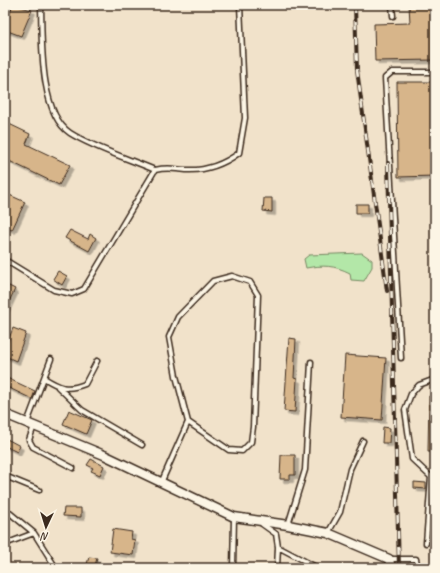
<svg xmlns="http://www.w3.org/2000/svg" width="440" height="573" font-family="Caveat,sans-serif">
<defs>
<filter id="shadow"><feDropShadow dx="3.5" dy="3.5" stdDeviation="0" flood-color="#0004"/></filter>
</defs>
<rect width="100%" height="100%" fill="#fcf5e5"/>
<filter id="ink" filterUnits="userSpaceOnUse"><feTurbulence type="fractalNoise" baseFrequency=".025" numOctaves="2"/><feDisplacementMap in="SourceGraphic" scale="8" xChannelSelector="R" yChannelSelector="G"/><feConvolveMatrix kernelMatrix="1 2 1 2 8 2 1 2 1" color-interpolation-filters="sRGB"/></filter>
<g filter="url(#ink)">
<!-- built -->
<path fill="#f1e2ca" d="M5,5H435V568H5Z"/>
<!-- green -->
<path fill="#b3e7a8" stroke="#778863" d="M362,253L372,260V267L364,281L351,280L350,273C334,265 323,265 306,268L304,259L309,255Z"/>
<!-- building -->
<path fill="#d7b58a" stroke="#3b2a1e" filter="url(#shadow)" d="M13,5L32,10L21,36L5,30V24Z
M409,5H435V60L375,61L374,24L410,23Z
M397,82H433L435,176L398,177Z
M5,122L30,134L26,144L70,165L59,185L5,159Z
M5,193L25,202L12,230L5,227Z
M264,198H272V212L263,211Z
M356,204H368V213H356Z
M70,230L88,239L90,234L96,238L89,251L65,238Z
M58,271L67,276L62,285L53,279Z
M7,285L15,289L5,310V290Z
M13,328L26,333L16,361L5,356V349Z
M289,338L296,339L294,378L297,379L295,412L284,411Z
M345,355L386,358L382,420L341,417Z
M5,377L35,391L32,399L5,386Z
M429,396H435V452H428Z
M69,410L92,420L86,434L63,424Z
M383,427L390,428L389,443H382Z
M5,438L20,446L17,452L5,446Z
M281,455H295V475H290V479H280Z
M91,459L104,466L100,475L91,471L93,468L87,465Z
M414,482L426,483V489L414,488Z
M64,508H81V517L63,516Z
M113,529L132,532L131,539L135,540L133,555L110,552Z
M89,557L97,558L95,566L87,564Z"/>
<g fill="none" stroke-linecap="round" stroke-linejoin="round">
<defs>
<path id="lane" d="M41,5C42,39 39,113 70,133C92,147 129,159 155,170
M392,5L393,16
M5,13L9,5
M5,260L54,290L72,294L84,289L155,170C169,167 172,169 186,170C206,171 224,164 239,153L245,118L240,5
M401,358L385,78L392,72H435
M44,378C60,388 67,391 85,384L97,361
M58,387L82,410L142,445
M27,423L51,359
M34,426L29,440L33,447L73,468
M5,476L39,490
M161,483L188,422L176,376L169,337L178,317L213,281L232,276L250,282L258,295L253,427L251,442L242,451L229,450L188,422
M5,509L34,533L56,568
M262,524L276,534L278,547L277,568
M288,525L305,470L311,362
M328,533L340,512L350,469L363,441
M426,543L431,477L412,459L405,410L411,394L419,385L435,379
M5,544L34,533
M278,547L318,568
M389,559H416L418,568
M233,568L234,517"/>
<path id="street" d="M5,414L104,455L234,517L288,525L328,533L389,559L391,568"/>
</defs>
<!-- lane casing -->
<use href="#lane" stroke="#3b2a1e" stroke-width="7"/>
<!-- street casing -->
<use href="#street" stroke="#3b2a1e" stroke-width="11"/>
<!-- lane -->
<use href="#lane" stroke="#fcf5e5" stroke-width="4"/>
<!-- street -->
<use href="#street" stroke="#fcf5e5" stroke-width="8"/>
<defs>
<path id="rail" d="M355,5L357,70L387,291
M388,163L399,568
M14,568V567"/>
</defs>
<!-- rail casing -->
<use href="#rail" stroke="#3b2a1e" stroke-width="4"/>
<!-- rail -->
<use href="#rail" stroke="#fcf5e5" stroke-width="2.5" stroke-dasharray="8" stroke-linecap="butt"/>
</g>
</g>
<!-- margin -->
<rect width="440" height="573" fill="none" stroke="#fcf5e5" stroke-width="20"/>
<rect x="10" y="10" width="420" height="553" fill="none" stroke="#3b2a1e" stroke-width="1.5" filter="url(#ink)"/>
<!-- north arrow -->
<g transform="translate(46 527) rotate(184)" stroke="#fcf5e5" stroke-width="3" paint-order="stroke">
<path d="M0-3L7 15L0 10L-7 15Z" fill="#3b2a1e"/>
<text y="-6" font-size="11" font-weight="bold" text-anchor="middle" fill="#3b2a1e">N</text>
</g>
</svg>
